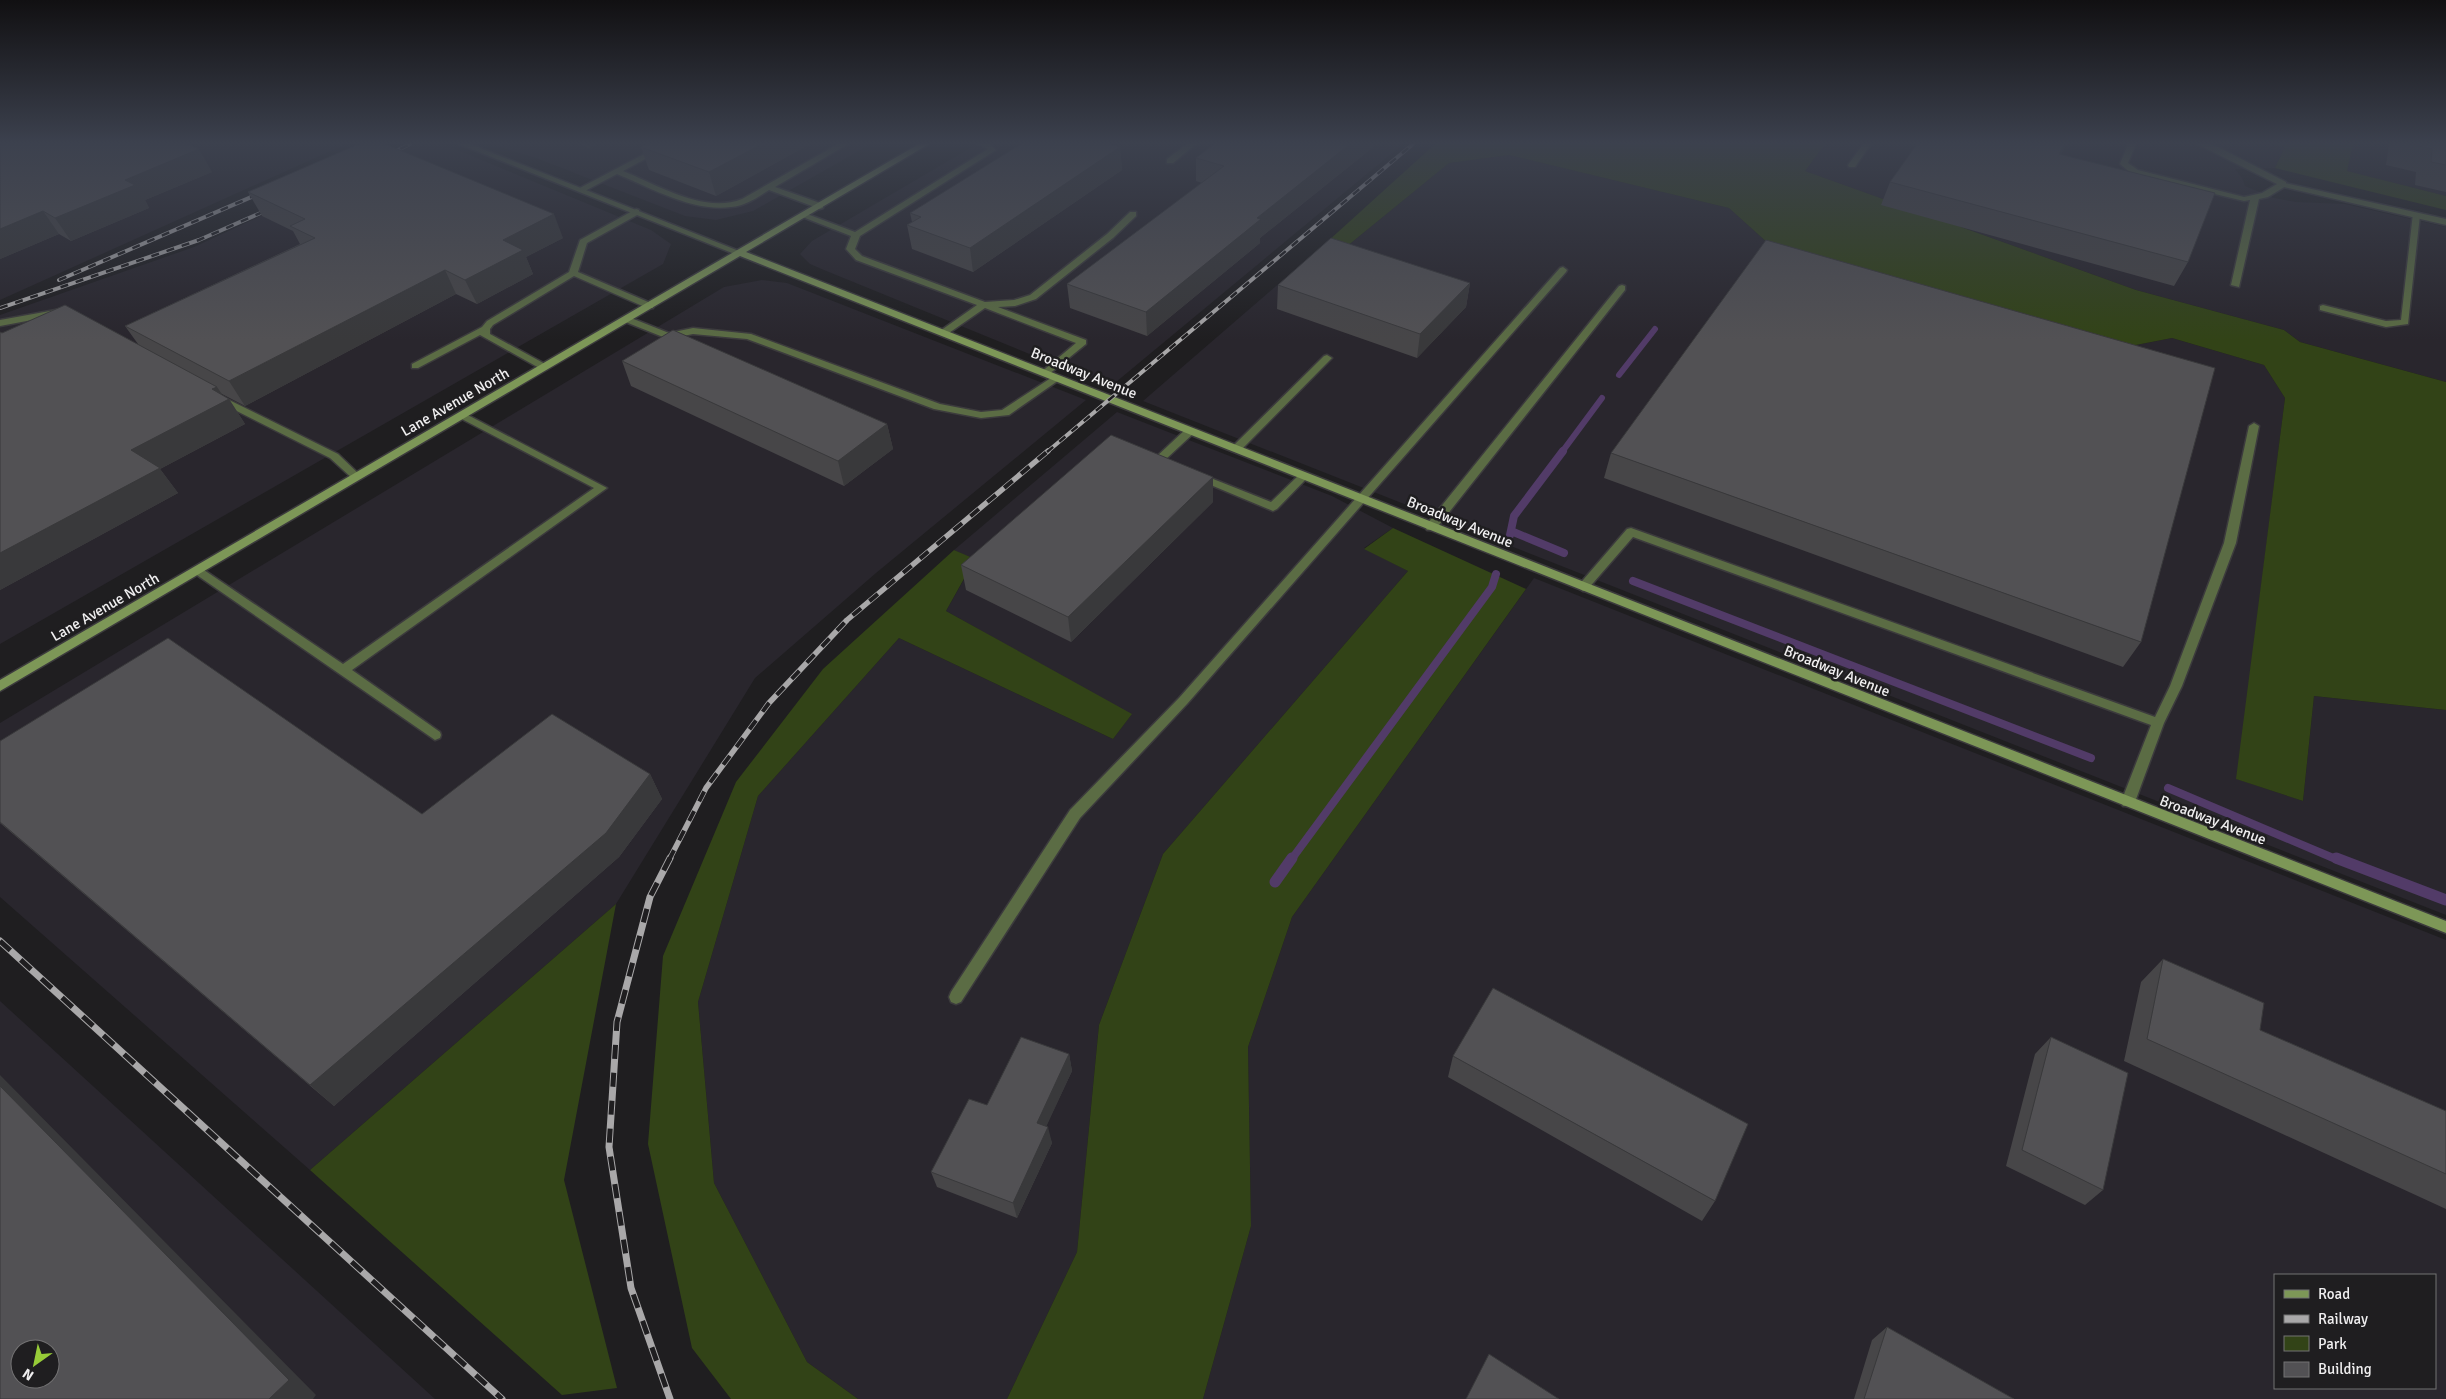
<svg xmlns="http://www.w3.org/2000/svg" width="2446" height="1399" font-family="Signika,sans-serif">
<rect width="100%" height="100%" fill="#1f1e20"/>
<!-- built -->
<path fill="#29262d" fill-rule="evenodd" d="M0,144H346L0,300Z
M417,144H443L651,230L671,244L663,264L0,644V315L194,247Z
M490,144H871L753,211L716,220L685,216L536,158Z
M977,144H1403L1110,387L824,270L810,264L800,254L812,241Z
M1825,144H2273L2285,147L2275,168L2235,169L2242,178L2245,186L2274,198L2296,202L2345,204L2446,227V382L2300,342L2284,330L2136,290L1805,171Z
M2353,144H2446V196L2346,171Z
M1509,155L1729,208L1770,245L2105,351L2172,338L2264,365L2285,398L2237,779L2303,801L2314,696L2446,710V915L1143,401L1327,242L1346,247L1449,163Z
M762,280L787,283L1086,400L876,573L755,678L616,904L310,1170L0,897V723L724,287Z
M1117,412L1332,496L1393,528L1364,548L1408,571L1163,854L1099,1025L1077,1252L1007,1399H858L807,1362L714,1183L698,1002L758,796L899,638L1113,739L1131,715L946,611L975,560L954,550Z
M1534,578L2446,940V1399H1203L1251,1226L1248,1047L1292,917ZM2275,1275H2435V1388H2275Z
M0,1001L435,1399H0ZM20,1349H50V1379H20Z"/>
<!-- green -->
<path fill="#324317" d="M1435,144H1825L1805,171L2136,290L2284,330L2300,342L2446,382V710L2314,696L2303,801L2236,779L2285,398L2264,365L2172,338L2105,351L1770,245L1729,208L1509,155L1449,163L1346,247L1327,242Z
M2273,144H2353L2347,171L2446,196V210L2275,168L2285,147Z
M1393,528L1526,589L1292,917L1248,1047L1251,1226L1203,1399H1007L1077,1252L1099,1025L1163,854L1408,571L1364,549Z
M954,550L975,559L946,611L1132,714L1113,739L899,638L758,796L698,1002L714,1183L807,1362L858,1399H731L692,1348L648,1144L663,956L736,782L823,669Z
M616,904L564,1180L617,1388L562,1395L310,1170Z"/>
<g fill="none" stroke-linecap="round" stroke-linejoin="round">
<!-- stream-far2 -->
<path stroke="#523b68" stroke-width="6" d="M1619,375L1655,329
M1562,452L1602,398"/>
<!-- stream-far1 -->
<path stroke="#523b68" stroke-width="8" d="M1511,531L1564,553
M1510,535L1514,516L1563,451
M1633,581L2091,758
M2168,788L2338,860
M1291,860L1492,587L1496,574"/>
<!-- stream -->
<path stroke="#523b68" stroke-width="11" d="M2336,858L2446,900
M1275,882L1292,858"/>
<defs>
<path id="lane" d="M663,144H673L623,171C658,185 704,214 742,199L838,144H848L775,187L823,204V208L820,209L769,190C757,198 745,206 731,207C692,212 651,188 617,174L583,192L576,190Z
M978,144H990L996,150L860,236L855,249L862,256L985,302L1014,300L1030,295L1107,234L1130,212H1136V216L1113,238L1036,299L1015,306L998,307L1086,340V344L1048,375L1045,376L1040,373L1076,343L985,308L946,335H940V331L977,305L856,260L846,249L851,236L800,216L807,214L855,232L988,149Z
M1187,144H1196L1173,163H1167V159Z
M1863,144H1871L1855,167H1849L1848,165Z
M2128,144H2136L2128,163L2138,170L2244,197L2262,193L2277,184L2197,144H2209L2218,147L2286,182V186L2268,197L2259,199L2239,287L2231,285L2250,200L2244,201L2132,174L2120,164Z
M636,209L639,210V214L587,243L578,272L653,304V308H647L574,276L493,325L490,329V334L547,365V369H541L480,335L418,368H412V364L482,327L487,321L569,272L580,240Z
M2413,213L2420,215L2408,324L2386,327L2320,310V306L2323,305L2386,321L2401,320Z
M1563,267L1567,270L1566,272L1187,704L1080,818L961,1002L956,1004L951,1002L949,997L951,992L1070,810L1179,698L1560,268Z
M1622,285L1625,286V290L1435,530H1427L1425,527L1427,524L1619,286Z
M61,309L66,312L64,314L0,326V320Z
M626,316L669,333L693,328L751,334L940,404L981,412L1002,410L1054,376L1057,375L1062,378L1009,415L981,418L934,409L747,339L693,334L668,339L623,321L621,319Z
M1327,355L1332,358L1330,360L1240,451H1232V447L1324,356Z
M219,395L338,454L362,477L357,480L353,479L330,458L215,400V396Z
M462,412L607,488L352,670L440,732L441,735L440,738L435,740L191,571L197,567L201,568L343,664L594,488L458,417L457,415Z
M2254,423L2259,426L2236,543L2182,686L2164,723L2135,802L2133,806H2123L2121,802L2151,725L1633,537L1587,590L1583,591L1577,587L1627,529L1631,528L2155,717L2170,686L2224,543L2249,426Z
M1190,428L1194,429V433L1166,459L1172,462V466L1168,467L1155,462V458L1186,429Z
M1198,473L1271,502L1300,474L1304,473L1309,476L1277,509L1273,511L1194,478V474Z"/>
<path id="street" d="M459,144H470L744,253L737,255Z
M2280,182L2446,219V225L2280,186Z"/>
<path id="secondary" d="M919,144H929L746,252L2446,921V933L740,256L0,691V680Z"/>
</defs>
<!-- lane casing -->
<use href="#lane" stroke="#3c3b3d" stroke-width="3"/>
<!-- street casing -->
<use href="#street" stroke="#3c3b3d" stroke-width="3"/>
<!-- secondary casing -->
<use href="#secondary" stroke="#3c3b3d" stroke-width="3"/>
<!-- lane -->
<use href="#lane" fill="#5b6c44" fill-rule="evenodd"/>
<!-- street -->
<use href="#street" fill="#5b6c44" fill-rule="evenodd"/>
<!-- secondary -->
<use href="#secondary" fill="#7d9757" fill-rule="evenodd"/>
<defs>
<path id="rail-far2" d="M386,156L410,144
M59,280L263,192
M0,308L199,240L272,208
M1047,452L1413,144"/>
<path id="rail-far1" d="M669,860L706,788L769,703L847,620L1048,451"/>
<path id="rail" d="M670,858L650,897L617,1022L609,1147L631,1288L670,1399
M0,941L502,1399"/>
</defs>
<!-- rail-far2 casing -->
<use href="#rail-far2" stroke="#a9a8a9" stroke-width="4"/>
<!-- rail-far1 casing -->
<use href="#rail-far1" stroke="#a9a8a9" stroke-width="5.5"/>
<!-- rail casing -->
<use href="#rail" stroke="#a9a8a9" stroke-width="7"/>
<!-- rail-far2 -->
<use href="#rail-far2" stroke="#1f1e20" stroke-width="2.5" stroke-dasharray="8" stroke-linecap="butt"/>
<!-- rail-far1 -->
<use href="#rail-far1" stroke="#1f1e20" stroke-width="4" stroke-dasharray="11" stroke-linecap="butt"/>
<!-- rail -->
<use href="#rail" stroke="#1f1e20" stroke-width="5" stroke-dasharray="14" stroke-linecap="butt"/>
</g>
<!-- wall -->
<path fill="#474648" d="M0,144L212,172L145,200L149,208L71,241L59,234L0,259Z
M579,144H597L589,148Z
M647,144H810L716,196L649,170L641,147Z
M1214,144H1377L1260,238V243L1147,336L1070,308L1067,284L1202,183L1196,181V158Z
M1917,144H2067L2061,154L2188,262L2174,286L1881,205L1890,182Z
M2389,144H2446V192L2415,185L2416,172L2386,165Z
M1120,147L1122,170L973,272L912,249L907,225L912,222L910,213Z
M248,192L563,238L526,257L533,274L477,304L456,294L245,406L220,393L222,395L229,399L245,424L160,469L178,493L0,590V332L2,333L138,344L125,326L300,244L293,231L262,216Z
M1470,283L1466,307L1417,358L1277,309L1278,285Z
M622,361L887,424L893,449L844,486L631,386Z
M1611,453L2141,642L2123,667L1604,478Z
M1213,502L1071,642L966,590L961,565Z
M0,741L422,814L650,774L662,799L619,857L334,1106L0,823Z
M2163,959L2260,1030L2446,1111V1209L2124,1061L2141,982Z
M2051,1037L2103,1190L2085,1205L2006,1166L2035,1054Z
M1069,1054L1072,1071L1046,1126L1052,1143L1017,1218L937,1187L931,1172L987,1105Z
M1453,1056L1715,1201L1702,1221L1448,1077Z
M1887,1327L2014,1399H1854L1872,1340Z"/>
<!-- shaded-wall -->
<path fill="#39393b" d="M587,144H597L589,148Z
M762,144H810L716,196L709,172Z
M1350,144H1377L1260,238V243L1147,336L1146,312L1257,218Z
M2065,144H2067L2048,177L2059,154Z
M1120,147L1122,170L973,272L970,248Z
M199,149L212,172L145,200L149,208L71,241L55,218L125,180Z
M43,211L59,234L0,259V229Z
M554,214L563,238L526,257L533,274L477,304L465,280L503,240Z
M445,270L456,294L245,406L229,381Z
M1470,283L1466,307L1417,358L1420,334Z
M217,387L226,400L229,399L245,424L160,469L178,493L0,590V553L131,450L212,389Z
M887,424L893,449L844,486L838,461Z
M1213,477V502L1071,642L1068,617Z
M650,774L662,799L619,857L334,1106L310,1085Z
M1069,1054L1072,1071L1041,1138L1037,1123Z
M0,1075L316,1395L313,1399H269L0,1086Z
M1048,1127L1052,1143L1017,1218L1013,1203Z"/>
<!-- building -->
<path fill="#525154" stroke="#39393b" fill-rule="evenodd" d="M0,144H187L199,149L125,180L135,185L55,218L43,211L0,229Z
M359,144H385L554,214L503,240L523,250L465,280L445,270L229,381L125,326L315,238L290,226L305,219L248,192Z
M647,144H762L709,172L641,147Z
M1021,144H1110L1120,147L970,248L907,225L921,217L910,213Z
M1214,144H1350L1257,218L1261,219L1146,312L1067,284L1224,166L1196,158Z
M1917,144H2065L2059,154L2215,193L2188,262L1890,182Z
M2409,144H2446V165L2431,162L2432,149Z
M1331,238L1470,283L1420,334L1278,285Z
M1766,240L2215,368L2141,642L1611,453Z
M65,305L217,387L212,389L229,399L131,450L160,468L0,553V332L2,333Z
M673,330L887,424L838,461L622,361Z
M1111,435L1213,477L1068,617L961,565Z
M168,638L422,814L552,714L650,774L606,833L310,1085L0,822V741Z
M2163,959L2264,1003L2260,1030L2446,1111V1174L2147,1039Z
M1493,988L1748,1124L1715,1201L1453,1056Z
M1021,1037L1069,1054L1037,1123L1048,1127L1013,1203L931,1172L969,1099L987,1105Z
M2051,1037L2128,1073L2103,1190L2022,1150Z
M0,1086L289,1380L269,1399H0ZM20,1349H50V1379H20Z
M1887,1327L2014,1399H1864Z
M1489,1354L1559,1399H1466Z"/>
<!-- sky -->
<linearGradient id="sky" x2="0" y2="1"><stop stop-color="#111012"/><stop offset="0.42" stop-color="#3c414e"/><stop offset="1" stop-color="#3c414e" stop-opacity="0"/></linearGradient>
<rect width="2446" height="340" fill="url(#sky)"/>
<g text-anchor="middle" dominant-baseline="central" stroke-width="5" stroke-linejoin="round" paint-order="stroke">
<!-- street labels -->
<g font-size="15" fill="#f0eff0" stroke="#1f1e20">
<text transform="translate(1084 373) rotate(22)">Broadway Avenue</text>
<text transform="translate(455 402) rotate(-30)">Lane Avenue North</text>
<text transform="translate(1460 522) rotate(22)">Broadway Avenue</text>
<text transform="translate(105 607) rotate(-30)">Lane Avenue North</text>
<text transform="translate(1837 671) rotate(22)">Broadway Avenue</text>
<text transform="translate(2213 820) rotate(21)">Broadway Avenue</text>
</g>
</g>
<!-- legend -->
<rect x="2274" y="1274" width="162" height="115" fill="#1f1e20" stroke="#737273"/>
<rect x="2284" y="1290" width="25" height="8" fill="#7d9757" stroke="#737273"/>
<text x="2318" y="1299" font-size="15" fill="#f0eff0">Road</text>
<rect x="2284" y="1315" width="25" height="8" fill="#a9a8a9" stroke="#737273"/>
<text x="2318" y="1324" font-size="15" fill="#f0eff0">Railway</text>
<rect x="2284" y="1336" width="25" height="15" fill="#324317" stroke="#737273"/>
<text x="2318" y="1349" font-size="15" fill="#f0eff0">Park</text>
<rect x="2284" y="1362" width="25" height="15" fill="#525154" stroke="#737273"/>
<text x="2318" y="1374" font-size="15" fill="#f0eff0">Building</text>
<!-- north arrow -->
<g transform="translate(35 1364) rotate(213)"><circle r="24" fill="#1f1e20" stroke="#737273"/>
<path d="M0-4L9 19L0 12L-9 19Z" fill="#97cc38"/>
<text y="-8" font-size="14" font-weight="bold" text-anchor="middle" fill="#f0eff0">N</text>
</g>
</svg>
